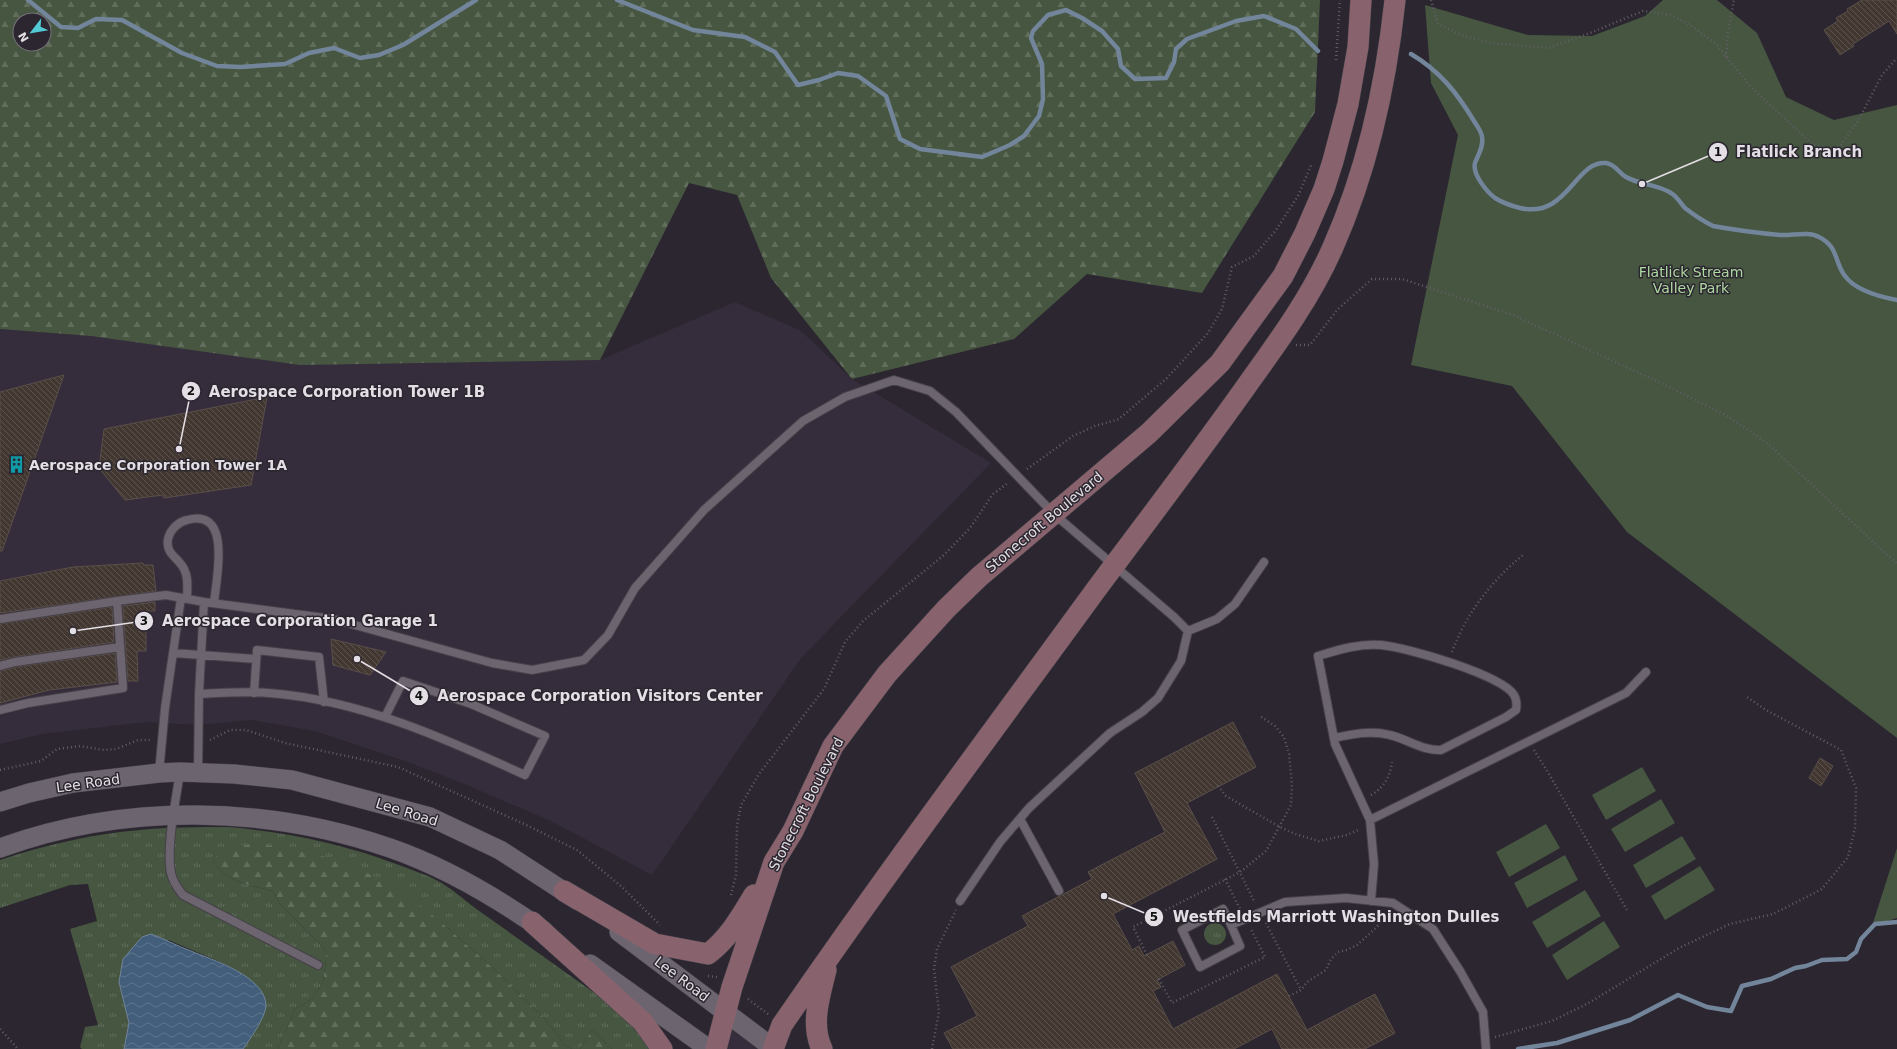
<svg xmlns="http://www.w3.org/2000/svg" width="1897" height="1049" font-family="'DejaVu Sans',sans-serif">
<defs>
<pattern id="grass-tufts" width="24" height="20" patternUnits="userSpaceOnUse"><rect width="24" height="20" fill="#465641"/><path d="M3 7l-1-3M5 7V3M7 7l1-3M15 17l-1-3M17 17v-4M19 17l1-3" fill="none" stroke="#616e5c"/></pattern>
<pattern id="forest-firs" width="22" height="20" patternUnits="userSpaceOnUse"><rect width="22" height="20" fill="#465641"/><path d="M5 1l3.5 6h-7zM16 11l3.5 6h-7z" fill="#616e5c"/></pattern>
<pattern id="water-waves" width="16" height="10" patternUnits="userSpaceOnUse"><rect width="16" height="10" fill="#425e7a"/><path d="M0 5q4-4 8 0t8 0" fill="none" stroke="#5d758d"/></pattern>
<pattern id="building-back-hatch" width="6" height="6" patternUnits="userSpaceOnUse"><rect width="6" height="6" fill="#423731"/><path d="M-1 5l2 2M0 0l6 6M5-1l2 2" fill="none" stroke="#5d544f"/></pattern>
</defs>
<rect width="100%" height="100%" fill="#2b262f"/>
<!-- built -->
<path fill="#362d3c" d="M735,302L801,331L852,379L991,463L801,658L652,875L551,821L457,781L408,762L315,731L251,720L199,725L146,722L42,734L0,744V329L91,336L600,360Z
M725,1012L774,1049H718Z"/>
<!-- grass -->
<path fill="url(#grass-tufts)" d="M228,827C287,832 344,844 399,865C411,870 425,874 436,880C450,887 462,898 475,908L627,1016L657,1049H612L592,1030L580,1049H572L565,1045L544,1018L493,968L442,923L212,861L225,875L244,884L273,891L280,904L325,949L326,960L323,982L312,999L295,1009L278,1049H243C250,1039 266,1017 265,1005C262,972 195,953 169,940L119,982L129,1023L124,1049H82L80,1047L85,1027L98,1025L70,929L97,921L88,884L70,885L0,908V860C45,845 92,834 140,830C169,827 199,827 228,827Z
M1204 934a11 11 0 1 1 22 0a11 11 0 1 1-22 0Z"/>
<!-- forest -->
<path fill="url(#forest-firs)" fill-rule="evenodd" d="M0,0H1320L1315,112L1202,293L1087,274L1014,339L852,379L771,278L737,195L689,183L600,360L300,365L91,336L0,329ZM20,20H44V44H20Z
M257,843L326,857L392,883L442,923L493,968L544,1018L565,1045L572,1049H278L295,1009L312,999L323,982L326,960L325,949L280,904L273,891L244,884L225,875L212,861L224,848Z
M592,1030L612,1049H580Z"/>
<!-- park -->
<path fill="#465641" d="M1663,0H1717L1757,33L1786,97L1834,120L1897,105V738L1627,532L1512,386L1411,365L1458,135L1431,83L1425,5L1528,35L1592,36L1645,16Z
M1642,767L1656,791L1606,820L1592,795Z
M1661,799L1675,823L1625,852L1611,829Z
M1546,824L1560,848L1509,877L1496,852Z
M1682,836L1696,859L1646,888L1633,865Z
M1897,848V918L1872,926Z
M1565,855L1578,880L1527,908L1514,883Z
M1700,866L1715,890L1665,920L1651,896Z
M1585,890L1601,916L1547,948L1532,922Z
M1604,921L1620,947L1567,980L1552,955Z"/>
<!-- water -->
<path fill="url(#water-waves)" stroke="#72859a" d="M151,934C165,939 177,946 191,951C212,960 266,976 266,1006C265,1018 250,1039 243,1049H124L129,1023L119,982L123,959L142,937Z"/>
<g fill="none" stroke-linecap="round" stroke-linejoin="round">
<!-- stream -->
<path stroke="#72859a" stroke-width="4.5" d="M28,0L61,27L78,28L96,19L122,20L182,53L217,66L240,67L285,64L309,53L334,48L360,58L379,55L403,45L476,0
M617,0L693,30L745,37L775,52L798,85L819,80L838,73L858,76L886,96L900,139L920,149L982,157L1010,145L1024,136L1039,116L1043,99L1042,64L1031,38L1033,31L1048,15L1066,10L1082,18L1102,31L1118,49L1121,66L1135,79L1166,78L1174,62L1176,49L1187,39L1236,21L1264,16L1296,29L1318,51
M1411,54C1440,71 1457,93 1474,121C1477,126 1482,132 1482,137C1484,146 1478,155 1475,163C1472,174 1487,192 1495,198C1503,203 1512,206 1520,208C1568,219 1575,160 1606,163C1615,164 1619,173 1626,177C1640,185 1657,184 1671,193C1677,196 1680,203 1685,208C1694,215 1703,221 1713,226C1735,230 1758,233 1780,235C1792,236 1808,231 1819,237C1839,247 1834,262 1845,276C1855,290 1881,297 1897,300
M1518,1049L1557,1043L1630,1020L1678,995L1707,1007L1731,1011L1742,986L1771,979L1795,968L1806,966L1822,960L1847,959L1856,952L1861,939L1875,924L1897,922"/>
</g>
<!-- building -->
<path fill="url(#building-back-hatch)" stroke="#5b4f49" d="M1862,0H1897V34L1889,21L1853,44L1854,46L1840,55L1824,30L1838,21L1836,18L1848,11L1847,9Z
M64,375L2,551H0V392Z
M267,397L251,485L164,498L163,495L125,500L99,468L104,429Z
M143,563V565H153L156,591L0,613V581L73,567Z
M155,602V611H146V651H137L138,681H128L123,606Z
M112,607L114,642L14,657L0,660V624Z
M331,639L386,652L370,675L333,665Z
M115,653L117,682L49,690L0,703V671L16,667Z
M1233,722L1256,767L1187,803L1217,859L1113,914L1132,950L1139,946L1144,956L1173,941L1185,965L1157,980L1161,987L1153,991L1173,1029L1277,974L1307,1030L1375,994L1395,1033L1365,1049H1282L1272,1029L1234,1049H953L944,1033L977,1016L951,967L1028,926L1022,916L1092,879L1088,872L1165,832L1135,773Z
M1820,758L1833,766L1821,786L1809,778Z"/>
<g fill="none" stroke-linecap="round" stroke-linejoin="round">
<defs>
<path id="service" d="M187,599C187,589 189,578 184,569C179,558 165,554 168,539C170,530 178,522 187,520C233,507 216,580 214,603
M0,619L117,601L166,595L204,602
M1188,631L1217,619L1235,604L1264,562
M173,653L181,598
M0,666L15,662L120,647
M254,693L257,650L319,657L324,702
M0,710L28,703L123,688L117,601
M385,717L403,681L471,704L545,736L525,775C444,738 360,700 269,693C246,691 222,693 199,694L204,602L333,619L492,663L532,670L584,660L608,635L635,588L704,510L803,421L845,397L894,380L930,391L956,412L1054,514L1174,617L1188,631L1181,661L1158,698L1142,712L1110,733L1029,808L1000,842L960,901
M1334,738C1352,734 1371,730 1390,735C1407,739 1423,751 1441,750L1506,717L1516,710C1517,704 1517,700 1514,695C1502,675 1406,647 1381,645C1360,643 1338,650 1318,656L1335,744L1370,820L1374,864L1371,901
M180,772C176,799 166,847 171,873C173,882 178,889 183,895L318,965
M159,773L165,708L173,653L256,659
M198,773L199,694
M1020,819L1059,891
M1370,820L1626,693L1646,672
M1231,925L1240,946L1200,967L1182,930L1223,909L1231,925L1285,902L1346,898L1393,903L1433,929L1460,971L1483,1012L1486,1049"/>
<path id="tertiary" d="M0,802L29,793L73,783L159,773L180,772L234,774L292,780L430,817L500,850L577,900
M0,848C124,803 265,805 390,848C445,867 496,897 544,931
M619,932L773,1048
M590,964L709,1049"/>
<path id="secondary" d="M564,891L655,944L708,954C729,938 740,918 754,895
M532,922L643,1022L662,1049
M716,1049L732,987L774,862L793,831L833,746L887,674L946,609L979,577L1149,433L1220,363L1283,276L1305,233L1324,189L1333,161L1348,104L1358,47L1361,0
M773,1049L782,1025C883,878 990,735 1095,591C1147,521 1200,452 1250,381C1281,338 1312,295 1333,247C1368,168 1386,85 1395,0
M822,1049C810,1024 820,995 826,970"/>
</defs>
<!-- service casing -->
<use href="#service" stroke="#464148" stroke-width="10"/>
<!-- tertiary casing -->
<use href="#tertiary" stroke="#464148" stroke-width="20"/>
<!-- secondary casing -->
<use href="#secondary" stroke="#464148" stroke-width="22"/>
<!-- path -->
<path stroke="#625e66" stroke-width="2.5" stroke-dasharray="1 3" stroke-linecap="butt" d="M1431,0L1438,24L1464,36L1491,43L1548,48L1590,33L1643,11L1672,15L1693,27L1717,45L1750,86L1812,144L1830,149L1840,146L1858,121L1882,75L1897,58
M1726,57L1728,31L1734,0
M1336,60L1340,0
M1296,345H1310L1338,309L1372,279H1402L1513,315L1663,384L1729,417L1767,443L1897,564
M1027,469L1073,436L1095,426L1119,419L1167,378L1208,333L1222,309L1232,267L1254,256L1276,230L1298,196L1312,163
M1452,652C1466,614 1491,581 1523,555
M210,740L230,730H246L285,743L398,767L522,823L577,850L621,886L660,925
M1534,750L1549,774L1628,912
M0,770L41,761L57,749L80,746L104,750L116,749L138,740H151
M1218,786L1226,796L1280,827L1295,834L1319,841L1347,835L1360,829
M1371,795C1385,787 1390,776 1392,762
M1212,817L1255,903
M1225,879L1240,909
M731,895L736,875L737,825L741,805L759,774L824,689L845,642L863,621L944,555L970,528L993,494L1008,483
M1266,923L1301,990
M1147,955L1133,927L1240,872L1266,851L1291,805L1292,784L1289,754L1284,737L1275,726L1260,716
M708,976L717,977
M1159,979L1172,1003L1265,957L1251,929
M1289,996L1301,990L1307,982L1326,970L1331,959L1338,952L1347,950L1357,945L1377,927L1383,917
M748,999L768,1014
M0,1029L18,1049
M1495,1037L1552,1021L1587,1004L1679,948L1730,924L1773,914L1822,889L1848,857L1855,828L1856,788L1841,750L1766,710L1747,697
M932,1049L939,1012L934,969L937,949L956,910"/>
<!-- service -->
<use href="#service" stroke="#6c6570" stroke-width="8"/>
<!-- tertiary -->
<use href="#tertiary" stroke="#6c6570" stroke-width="19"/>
<!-- secondary -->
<use href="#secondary" stroke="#88636e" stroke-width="21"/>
</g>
<!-- icons -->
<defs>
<symbol id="building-bare" viewBox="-9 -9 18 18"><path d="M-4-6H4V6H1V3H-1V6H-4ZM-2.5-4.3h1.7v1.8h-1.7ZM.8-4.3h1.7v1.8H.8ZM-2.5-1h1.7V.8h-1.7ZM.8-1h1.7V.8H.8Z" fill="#0f9aa8" stroke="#2b262f" stroke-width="2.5" paint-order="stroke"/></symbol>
</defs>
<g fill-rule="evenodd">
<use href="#building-bare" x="4" y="452" width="25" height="25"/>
</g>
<g text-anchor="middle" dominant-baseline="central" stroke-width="3" stroke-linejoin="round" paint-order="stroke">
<!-- park labels -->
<g font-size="14" fill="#afd9a2" stroke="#2b262f">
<text x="1691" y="272">Flatlick Stream<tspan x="1691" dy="16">Valley Park</tspan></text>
</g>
<!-- poi labels -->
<g font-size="14" font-weight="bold" fill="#e3dfe5" stroke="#2b262f" text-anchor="start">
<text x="29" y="465">Aerospace Corporation Tower 1A</text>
</g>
<!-- street labels -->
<g font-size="14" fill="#e3dfe5" stroke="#2b262f">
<text transform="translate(1044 522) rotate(-40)">Stonecroft Boulevard</text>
<text transform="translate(88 783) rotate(-8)">Lee Road</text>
<text transform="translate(806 804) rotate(-63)">Stonecroft Boulevard</text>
<text transform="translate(407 812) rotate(17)">Lee Road</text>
<text transform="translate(682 979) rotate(37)">Lee Road</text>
</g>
</g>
<!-- callouts -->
<path fill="none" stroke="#e3dfe5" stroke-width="1.5" d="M1642 184L1718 152M179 449L191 391M73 631L144 621M357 659L419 696M1104 896L1154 917"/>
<g fill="#e3dfe5" stroke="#2b262f" stroke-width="1.5">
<circle cx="1642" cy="184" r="4"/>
<circle cx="179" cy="449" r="4"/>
<circle cx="73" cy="631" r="4"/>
<circle cx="357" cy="659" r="4"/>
<circle cx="1104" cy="896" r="4"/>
<circle cx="1718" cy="152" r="10"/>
<circle cx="191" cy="391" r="10"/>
<circle cx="144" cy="621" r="10"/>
<circle cx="419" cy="696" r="10"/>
<circle cx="1154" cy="917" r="10"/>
</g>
<g font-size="12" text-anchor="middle" font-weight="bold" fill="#111">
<text x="1718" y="156">1</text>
<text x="191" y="395">2</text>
<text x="144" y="625">3</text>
<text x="419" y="700">4</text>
<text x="1154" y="921">5</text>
</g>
<g font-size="15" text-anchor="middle" font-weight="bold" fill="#e3dfe5" stroke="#2b262f" stroke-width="3" stroke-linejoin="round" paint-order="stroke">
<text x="1799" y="157">Flatlick Branch</text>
<text x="347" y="397">Aerospace Corporation Tower 1B</text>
<text x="300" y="626">Aerospace Corporation Garage 1</text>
<text x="600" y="701">Aerospace Corporation Visitors Center</text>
<text x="1336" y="922">Westfields Marriott Washington Dulles</text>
</g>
<!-- north arrow -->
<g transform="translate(32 32) rotate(239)"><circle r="19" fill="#2b262f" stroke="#757078"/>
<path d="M0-3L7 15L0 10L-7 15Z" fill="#52cbd7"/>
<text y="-6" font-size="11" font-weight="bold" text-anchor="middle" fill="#e3dfe5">N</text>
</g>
</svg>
